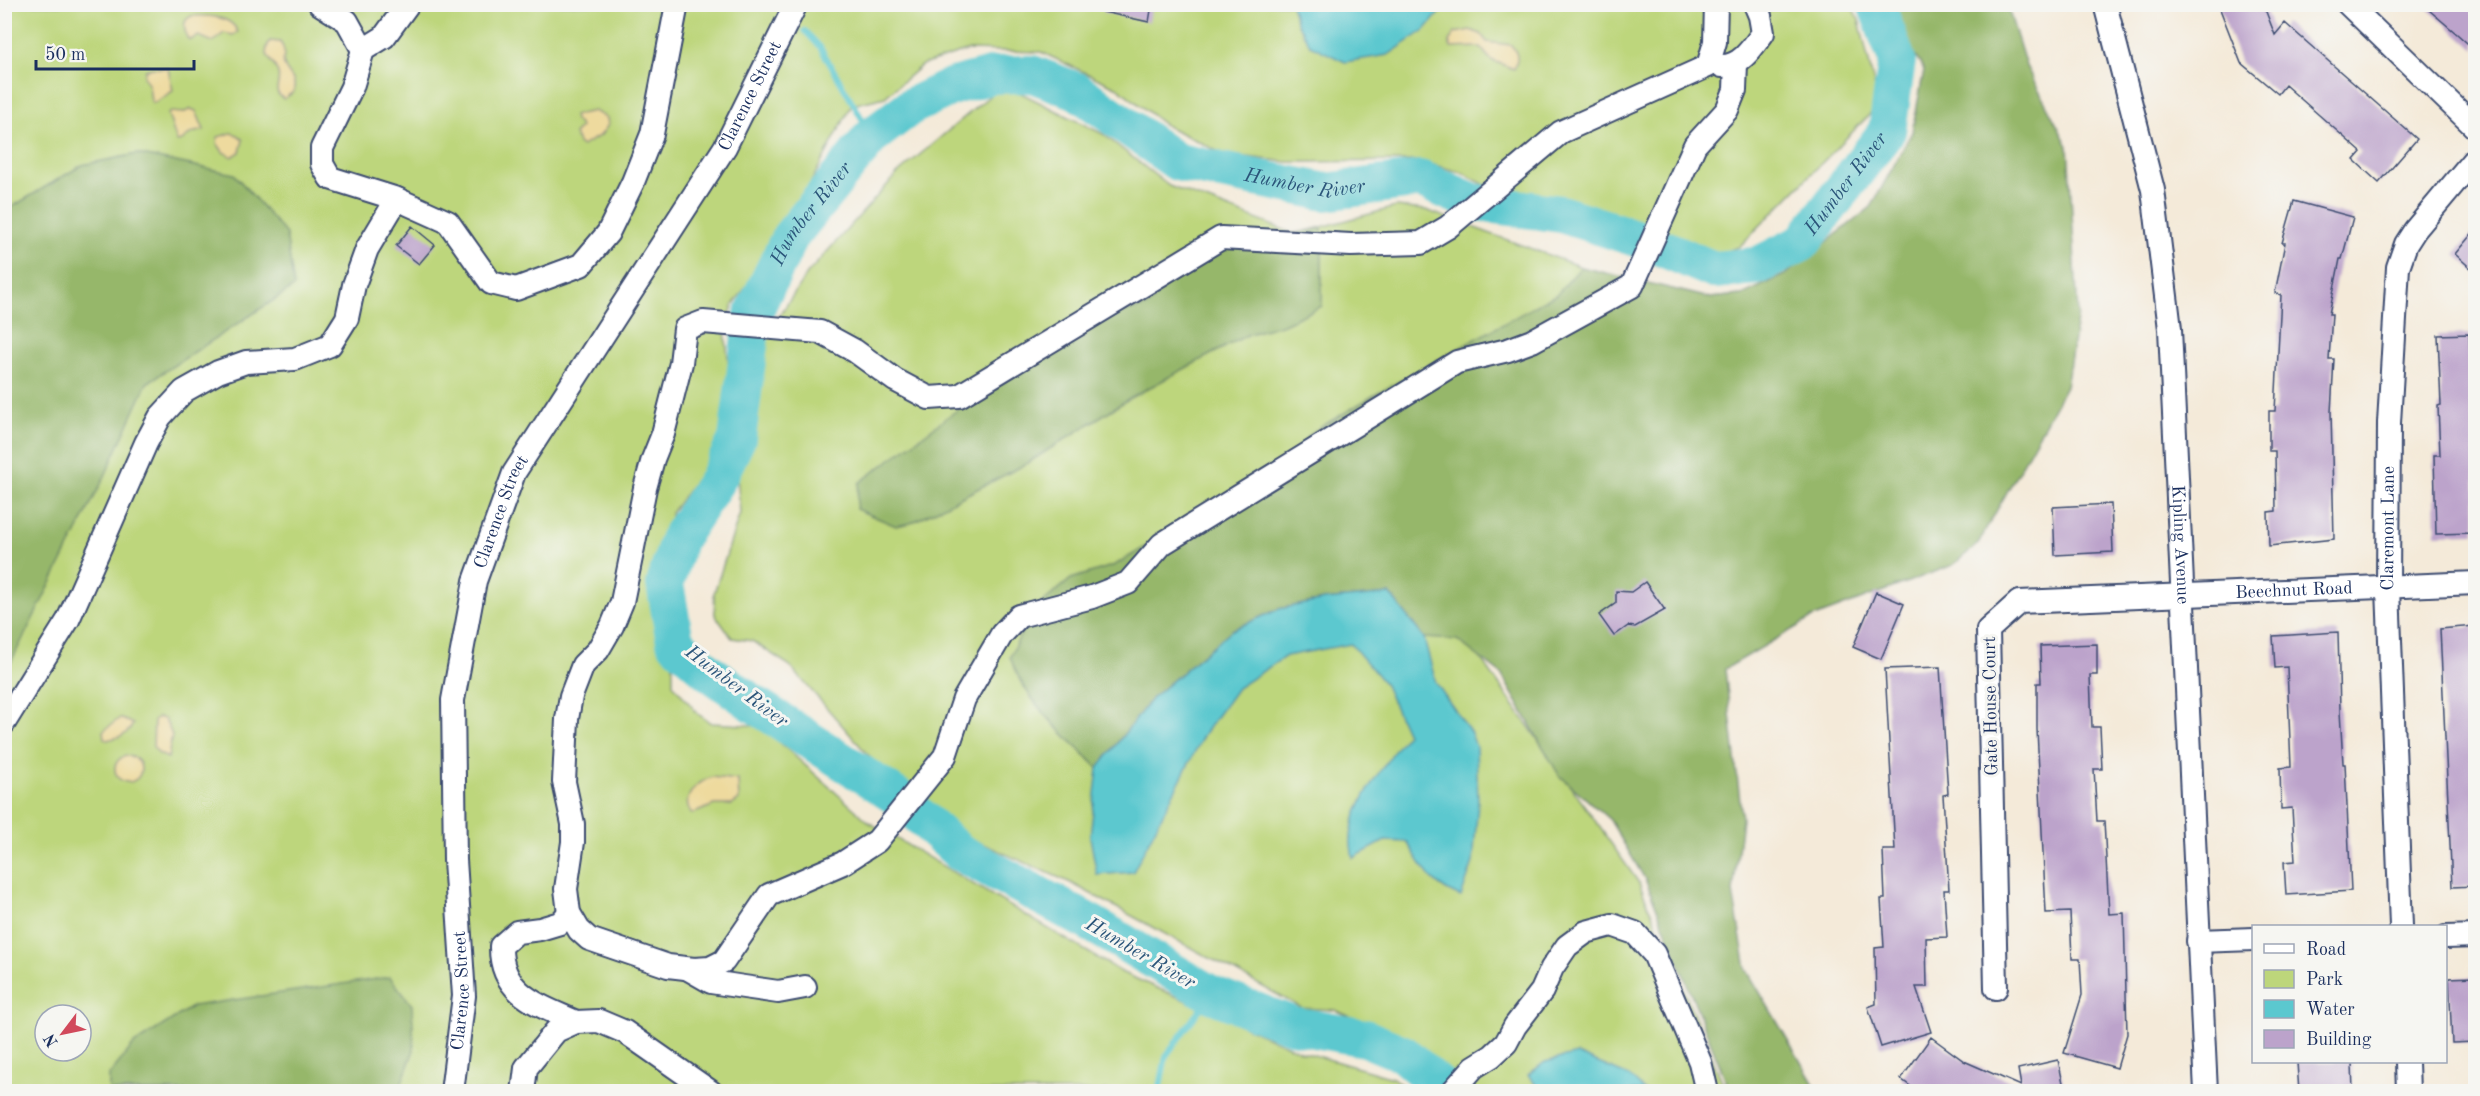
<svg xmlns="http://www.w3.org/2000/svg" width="2480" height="1096" font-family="'Old Standard TT',serif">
<rect width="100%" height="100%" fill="#f6f6f2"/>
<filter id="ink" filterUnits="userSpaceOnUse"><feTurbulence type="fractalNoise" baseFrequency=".0167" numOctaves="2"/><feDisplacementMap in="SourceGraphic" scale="12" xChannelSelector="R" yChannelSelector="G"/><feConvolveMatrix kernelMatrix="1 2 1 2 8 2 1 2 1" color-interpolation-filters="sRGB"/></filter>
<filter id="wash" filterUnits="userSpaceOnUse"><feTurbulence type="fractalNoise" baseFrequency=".008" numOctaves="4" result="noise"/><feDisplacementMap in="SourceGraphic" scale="24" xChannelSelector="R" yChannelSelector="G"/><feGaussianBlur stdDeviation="1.35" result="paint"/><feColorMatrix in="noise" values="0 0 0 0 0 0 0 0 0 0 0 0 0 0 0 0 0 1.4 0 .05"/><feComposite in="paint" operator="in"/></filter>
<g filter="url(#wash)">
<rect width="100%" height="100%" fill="#f4ead9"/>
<!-- green -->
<path fill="#bdd67b" stroke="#6c826c" stroke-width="1.5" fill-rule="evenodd" d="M1850,4L1859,20L1879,105L1739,247L1695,261L1518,203L1463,173L1420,161L1287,162L1223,154L1165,125L1118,88L1041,52L969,50L922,65L885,97L852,105L784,233L733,305L725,330L733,405L712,458L671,513L673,684L698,714L711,723L761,726L870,823L1123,973L1300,1051L1393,1078L1409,1091L5,1092V5ZM45,1015H81V1051H45Z
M1019,92L1103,134L1169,186L1295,234L1396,207L1426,210L1581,267L1710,298L1742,295L1429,585L1639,883L1726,1091H1460L1403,1039L1335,1010L1302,1008L1071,883L954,831L877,765L789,665L752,641L732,638L715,615L714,593L740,513L736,462L754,418L766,336L807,274L897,174L993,93Z"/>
<!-- forest -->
<path fill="#96b76b" stroke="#587364" stroke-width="1.5" d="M1883,5H2007L2026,66L2068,146L2078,314L2066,386L1978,544L1953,565L1812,618L1725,669L1742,819L1733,892L1746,969L1818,1091H1730L1645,879L1610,820L1559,775L1501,674L1457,640L1424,638L1390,594L1324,600L1279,609L1232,630L1152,698L1098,768C1065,734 1025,703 1010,657L1031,612L1071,579L1115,565L1275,470L1314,431L1371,397L1557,294L1581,267L1710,298L1742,295L1786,274L1871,207L1912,132L1924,70Z
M137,154L234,174L286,234L294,287L147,383L104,478L5,674V211L82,165Z
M1322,228V306L1284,324L1249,334L1130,398L1026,464L911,523L896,526L856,509L859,483L969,401L1099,318L1148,306L1172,277L1222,247Z
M390,977L412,1005L414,1050L399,1091H109V1075L134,1044L193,1006Z"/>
<!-- sand -->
<path fill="#eeda9e" stroke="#84847e" stroke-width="1.5" d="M191,16C207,15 231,15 238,32L233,35L224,33L213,42L199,36L190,40L187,38L184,26L186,20Z
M1470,30L1481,34L1487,42L1511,45C1518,53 1519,59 1514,69L1491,60L1480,47L1451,48L1449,41L1455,33Z
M270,41L280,42C288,53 281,57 284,65C288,76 298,79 293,92L284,99C271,92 281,84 278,73C274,61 260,55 270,41Z
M152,68H168L173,91L154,103L151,101L149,86L144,77L145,70Z
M191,109L196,111L204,130L191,133L182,141L177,142L168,114L170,112L183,113Z
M594,111L607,118L608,125L601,135L582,146L578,143L574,134L581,127L575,120L574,115Z
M231,133L238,135L243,140L240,152L232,157L223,152L217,143L218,137Z
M158,717L165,719L172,735L168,758L159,754L153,747L154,720Z
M120,718L133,724C127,736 119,737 107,740L104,738L103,731Z
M115 769a13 13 0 1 1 26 0a13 13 0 1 1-26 0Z
M712,777L738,780L739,800L732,805H714L692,814C679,798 697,782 712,777Z"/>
<!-- water -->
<path fill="#5bc8cf" stroke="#3b7c96" stroke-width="1.5" d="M1291,5V4L1446,5L1425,30L1388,55L1345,62L1310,45L1297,23Z
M1390,594L1424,638L1436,683L1471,733L1476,747L1478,802L1473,862L1461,897C1429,884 1425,870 1407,842L1385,841L1353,858C1352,851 1350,845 1351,838C1352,804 1387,761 1407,734L1384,683L1351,644L1286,656L1237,688L1204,734L1133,872L1097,875L1090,837L1098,768L1152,698L1232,630L1279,609L1324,600Z
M1577,1054L1629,1076L1645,1091H1541L1528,1075L1545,1062Z"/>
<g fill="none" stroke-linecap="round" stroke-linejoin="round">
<!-- stream -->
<path stroke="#5bc8cf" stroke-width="6" d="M805,31L820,47L872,136
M1159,1092L1166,1056L1211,994"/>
<!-- river -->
<path stroke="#5bc8cf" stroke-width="38" id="s1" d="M1447,1092L1403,1054L1365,1038L1292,1025L1211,994L1094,925L959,852L902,800L751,702L709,672L675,642L665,584L678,540L717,480L737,439L753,314L790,237L872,136L910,107L953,86L994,75L1032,74L1077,91L1177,162L1326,192L1420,179L1473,202L1561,214L1648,242L1714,270L1757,266L1802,243L1887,131L1897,60L1876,4"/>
</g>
<g id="blocks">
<!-- building -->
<path fill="#bca3cb" d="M1104,4H1152L1149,22L1103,12Z
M2218,4H2263L2275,35L2285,23L2417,139L2379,183L2354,160L2361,152L2285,85L2278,94L2241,63Z
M2422,4H2475V50L2457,34Z
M2294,201L2353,217L2342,259H2340L2329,314H2332L2329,359H2334L2331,412L2334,539L2269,546L2268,512L2276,511L2275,451H2269V411H2275L2281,295L2275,293L2285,243H2282Z
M412,226L435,245L419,264L396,246Z
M2475,230V272L2455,254Z
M2469,334L2472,404H2475V533L2436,534L2434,455H2440L2438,406L2441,405L2438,335Z
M2111,504L2113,552L2055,555L2053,507Z
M1645,582L1665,610L1635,627L1628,626L1614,636L1599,615L1616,603V591L1631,592Z
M1876,592L1904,604L1881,659L1853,647Z
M2475,626V886L2452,887L2440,629Z
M2338,632L2340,711L2343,764H2345L2351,891L2286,895L2284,862L2295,861L2292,808L2281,809L2280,768L2291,767L2287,667L2275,668L2273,636Z
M2097,644V675H2090L2092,727H2100L2102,769H2094L2097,821H2104L2109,914L2124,913L2127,1034L2117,1068L2064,1053L2082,995L2080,959H2072L2070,912L2046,913L2037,729V683H2041L2040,646Z
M1940,667L1948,794L1943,795L1949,890H1944L1947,937L1926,938L1927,987H1916L1931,1032L1881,1047L1868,1007L1876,1004L1875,948L1884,947L1881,899H1885L1883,850H1895L1885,669Z
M2475,977V1042L2452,1043L2449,978Z
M1931,1037L1964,1061L2021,1086L2018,1069L2058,1060L2065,1092H1918L1901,1079Z
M2297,1062H2352L2353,1092H2299Z"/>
</g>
</g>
<g filter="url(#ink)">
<use href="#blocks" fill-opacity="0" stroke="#3c4b70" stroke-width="1.5"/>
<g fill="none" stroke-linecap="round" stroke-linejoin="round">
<defs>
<g id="minor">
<path d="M320,4L347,21L363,50"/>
<path d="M408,4L384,37L363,50L352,87L322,148V164L330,178L397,199L448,222L491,283L516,289L581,265L608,233L633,182L652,134L677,4"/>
<path d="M1716,4L1715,42L1708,66L1561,132L1448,227L1421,243L1351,245L1221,238L959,396L929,398L895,380L855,351L820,332L703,322L685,329L681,363L663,434L653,459L645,488L622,602L612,626L598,650L583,665L571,696L567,719L564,782L573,824V842L566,889L569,913L579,930L589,939L668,966L694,969L710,968L724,961L769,895L843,863L877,841L945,756L964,699L1002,634L1019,616L1092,597L1128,583L1162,544L1457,362L1508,350L1532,341L1632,286L1695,145L1727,110L1735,90L1736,63"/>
<path id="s2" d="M2105,4L2153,190L2170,329L2206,1092"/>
<path d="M2348,4L2476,128"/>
<path d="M1722,66C1741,66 1752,48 1763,33L1760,16L1755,4"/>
<path d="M4,723L68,620L146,443L160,417L184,391L218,372L246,362L295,359L330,345L347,318L354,285L367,249L397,199"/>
<path d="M569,913L560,923L540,929L517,932L501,946C500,994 539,1005 576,1022"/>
<path id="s3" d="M2401,926L2388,588L2389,423L2398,267L2406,244L2415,230L2476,157"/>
<path d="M2446,937L2476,936"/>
<path d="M2198,941L2254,939"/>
<path d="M690,970L711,982L744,987L778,992L805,987"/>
<path id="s4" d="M1996,988L1988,630L2019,602L2476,583"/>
<path d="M2407,1062L2408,1092"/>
<path id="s5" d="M452,1092L464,996L455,860L453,700L475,581L514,473L725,147L796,4"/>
<path d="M523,1092L526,1068L556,1031L576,1022L599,1021L625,1032L711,1092"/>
<path d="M1452,1092L1474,1067L1492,1056L1506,1043L1515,1026L1542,991L1552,968L1567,946L1586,932L1612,925L1635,933L1654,954L1700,1062L1707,1092"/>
</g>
</defs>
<!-- minor casing -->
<use href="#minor" stroke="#3c4b70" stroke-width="26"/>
<!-- minor -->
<use href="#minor" stroke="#fff" stroke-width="22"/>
</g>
</g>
<g text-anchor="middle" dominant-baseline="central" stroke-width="6" stroke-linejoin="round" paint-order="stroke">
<!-- street labels -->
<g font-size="18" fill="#1b2f5e" stroke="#f6f6f2">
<text stroke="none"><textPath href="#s5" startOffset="1074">Clarence Street</textPath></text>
<text stroke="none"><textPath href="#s5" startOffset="588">Clarence Street</textPath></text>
<text stroke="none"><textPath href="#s3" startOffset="398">Claremont Lane</textPath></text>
<text stroke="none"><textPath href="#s2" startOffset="548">Kipling Avenue</textPath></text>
<text stroke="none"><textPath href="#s4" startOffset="675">Beechnut Road</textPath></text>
<text transform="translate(1991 706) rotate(-91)">Gate House Court</text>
<text stroke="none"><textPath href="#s5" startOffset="102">Clarence Street</textPath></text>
</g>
<!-- water labels -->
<g font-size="20" font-style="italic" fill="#2b557a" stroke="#f6f6f2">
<text stroke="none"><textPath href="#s1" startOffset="1944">Humber River</textPath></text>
<text stroke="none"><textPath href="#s1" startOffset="2538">Humber River</textPath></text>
<text stroke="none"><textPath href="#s1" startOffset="1368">Humber River</textPath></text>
<text transform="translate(736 687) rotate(37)">Humber River</text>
<text transform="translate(1140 954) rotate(30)">Humber River</text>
</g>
</g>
<!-- margin -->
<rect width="2480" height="1096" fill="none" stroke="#f6f6f2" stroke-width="24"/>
<!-- legend -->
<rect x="2252" y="925" width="195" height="138" fill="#f6f6f2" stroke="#9ea6b7" stroke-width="1.5"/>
<rect x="2264" y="944" width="30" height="9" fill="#ffffff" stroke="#9ea6b7" stroke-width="1.5"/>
<text x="2306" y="955" font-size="18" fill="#1b2f5e">Road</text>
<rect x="2264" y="970" width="30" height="18" fill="#bdd67b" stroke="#9ea6b7" stroke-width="1.5"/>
<text x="2306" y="985" font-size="18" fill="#1b2f5e">Park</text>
<rect x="2264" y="1000" width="30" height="18" fill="#5bc8cf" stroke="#9ea6b7" stroke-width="1.5"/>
<text x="2306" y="1015" font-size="18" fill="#1b2f5e">Water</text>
<rect x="2264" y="1030" width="30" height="18" fill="#bca3cb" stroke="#9ea6b7" stroke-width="1.5"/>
<text x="2306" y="1045" font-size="18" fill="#1b2f5e">Building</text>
<!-- north arrow -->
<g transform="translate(63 1033) rotate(238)"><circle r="28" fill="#f6f6f2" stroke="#9ea6b7" stroke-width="1.5"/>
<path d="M0-4.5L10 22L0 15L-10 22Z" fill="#d1495b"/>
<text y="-9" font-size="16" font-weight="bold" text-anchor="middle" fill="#1b2f5e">N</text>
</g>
<!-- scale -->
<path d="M36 60v9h158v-9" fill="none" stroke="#1b2f5e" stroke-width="3"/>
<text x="45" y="60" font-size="18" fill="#1b2f5e" stroke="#f6f6f2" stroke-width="4.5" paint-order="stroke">50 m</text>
</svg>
